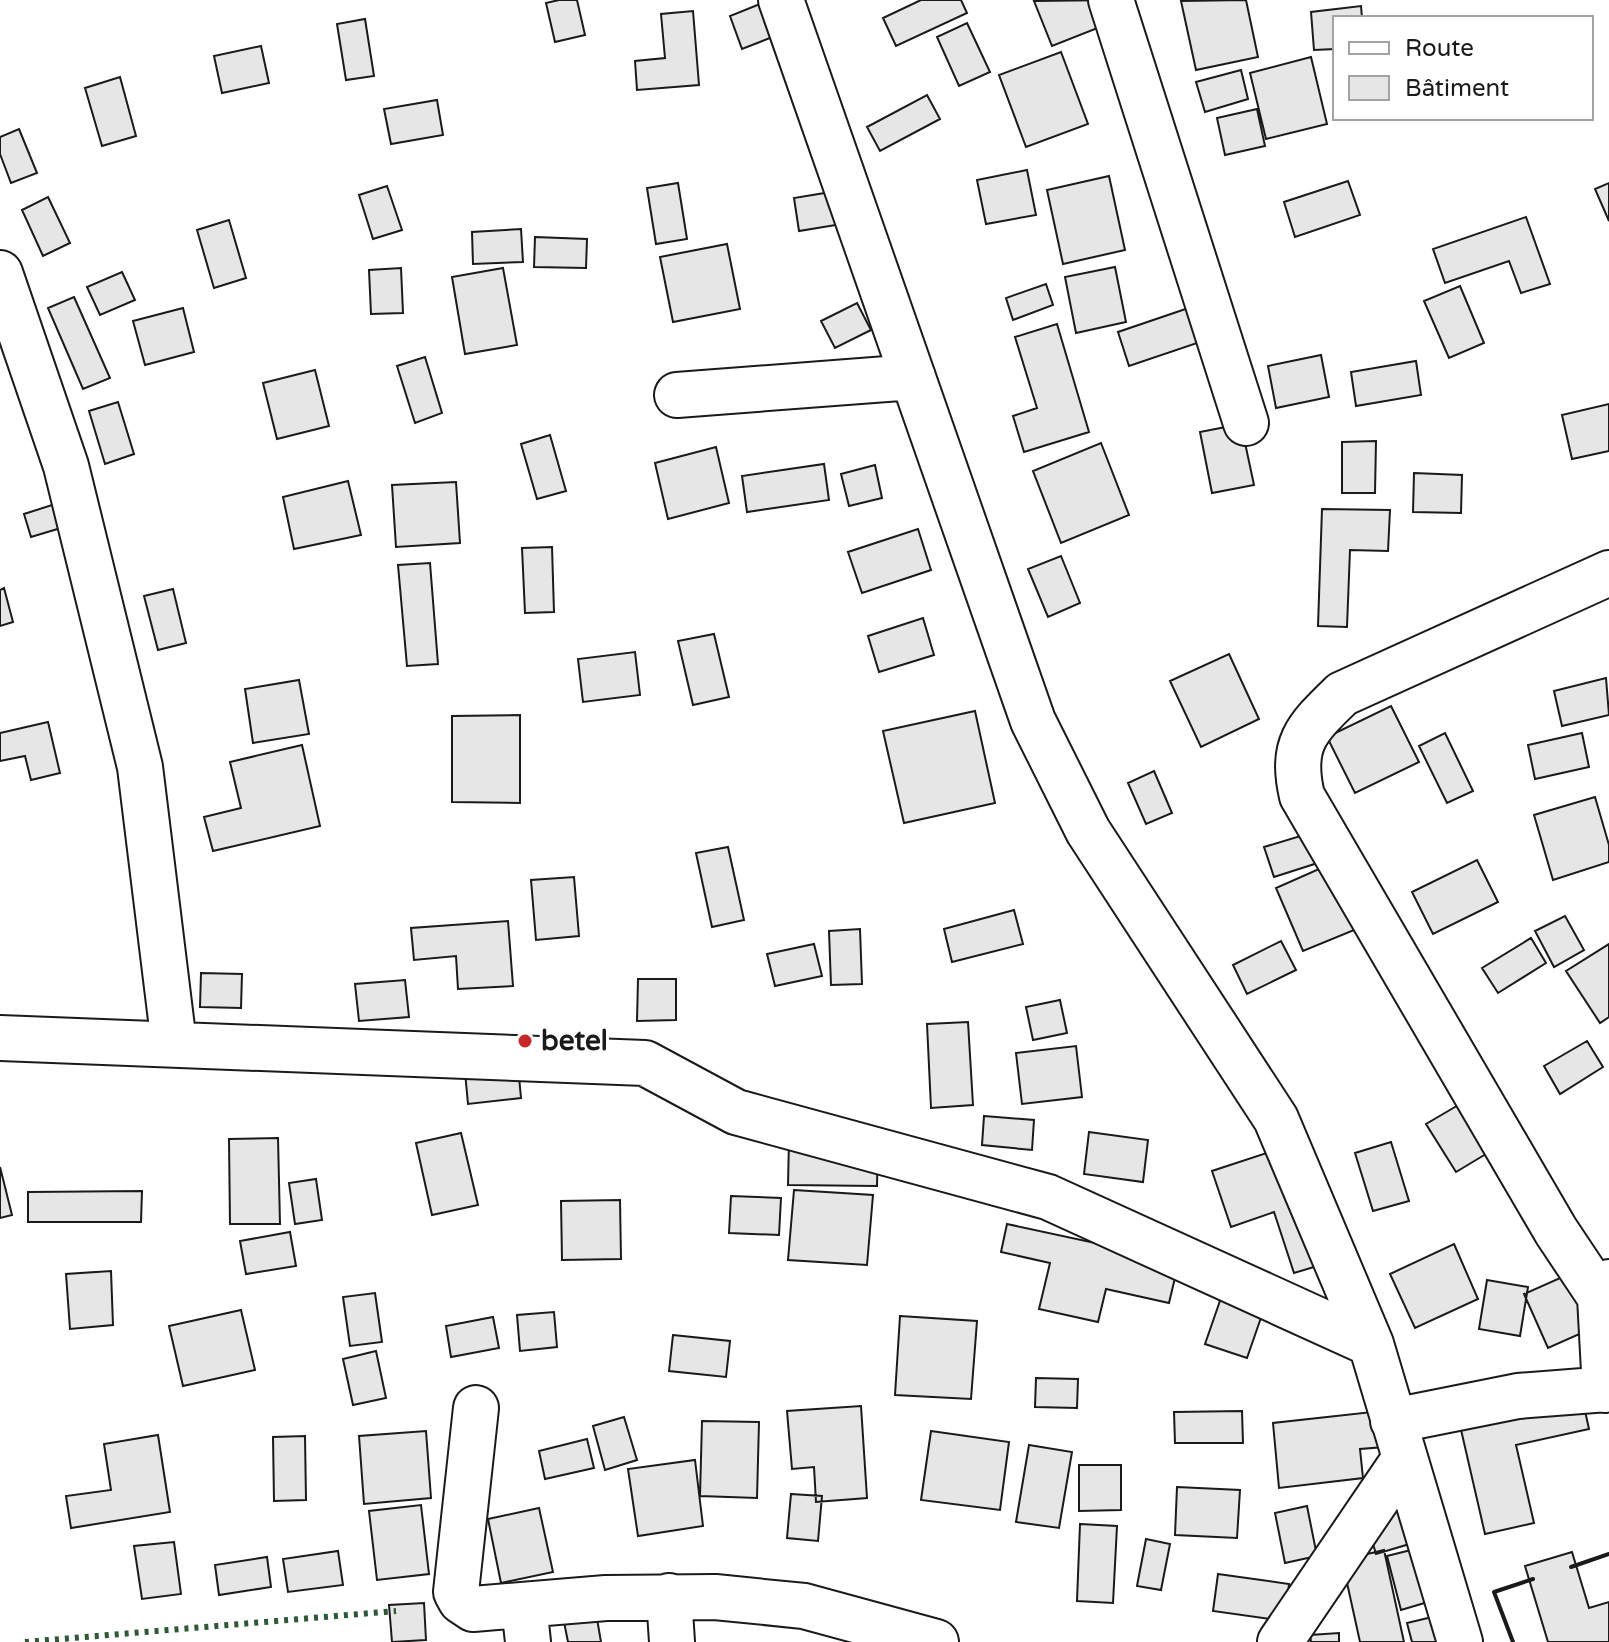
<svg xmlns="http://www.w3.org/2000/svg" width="1609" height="1642" font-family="'Varela Round',sans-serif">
<rect width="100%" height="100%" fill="#fff"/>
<!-- building -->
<path fill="#e6e6e6" stroke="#1a1a1a" stroke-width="2" d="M559,0H577L585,35L555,42L546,3Z
M770,0L785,32L742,49L730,16Z
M921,0H961L967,13L896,46L883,18Z
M1116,0L1123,18L1052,46L1034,1Z
M1246,0L1258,57L1196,70L1181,1Z
M1361,6L1362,18H1335V49L1314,50L1311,12Z
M693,11L699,85L637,90L635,61L665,58L661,14Z
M365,19L374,76L346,80L337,24Z
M967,23L990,72L959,86L937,37Z
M261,46L269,83L222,93L214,56Z
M1061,52L1088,124L1026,147L999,75Z
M1311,57L1327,124L1266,139L1250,73Z
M1241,70L1248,99L1205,112L1196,82Z
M120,77L136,136L102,146L85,88Z
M927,95L940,119L880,151L867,127Z
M437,100L443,135L391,144L384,109Z
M1257,109L1265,146L1225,155L1217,118Z
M19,129L37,173L11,183L0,154V137Z
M1027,170L1036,215L986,224L977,180Z
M1109,176L1125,250L1063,264L1047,190Z
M1348,181L1360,215L1295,237L1284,202Z
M678,183L687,239L656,244L647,188Z
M1609,183V221L1595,189Z
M387,186L402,230L373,239L359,195Z
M843,190L848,223L799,231L794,198Z
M48,197L70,243L43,256L22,210Z
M1526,217L1550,284L1521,293L1509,261L1445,283L1433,249Z
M229,220L246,278L214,288L197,230Z
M521,229L523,262L473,264L472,232Z
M535,237L587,239L586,268L534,267Z
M727,244L740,309L673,322L660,257Z
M1115,267L1126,322L1076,333L1065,277Z
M401,268L403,313L371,314L369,270Z
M503,268L517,345L465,354L452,277Z
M122,272L135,300L100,315L87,287Z
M1046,284L1053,305L1013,320L1006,298Z
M1460,286L1484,343L1449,358L1424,301Z
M74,297L110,378L83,389L48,308Z
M1209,301L1221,335L1129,366L1118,332Z
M857,303L871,330L835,348L821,321Z
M183,308L194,352L145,365L133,321Z
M1057,324L1089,432L1024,452L1013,416L1037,408L1015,337Z
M1321,355L1329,397L1276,408L1268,366Z
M425,357L442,413L415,423L397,366Z
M1416,361L1421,395L1356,406L1351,372Z
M315,370L329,426L277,439L263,383Z
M118,402L134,454L105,464L89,411Z
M1609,404V451L1572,459L1562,415Z
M1241,424L1254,485L1212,493L1200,432Z
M550,435L566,491L537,499L521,444Z
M1376,441L1375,493H1342V442Z
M1101,443L1129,515L1061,543L1033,471Z
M716,447L729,503L668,519L655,463Z
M824,464L829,500L747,512L742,476Z
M875,465L882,498L849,506L841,474Z
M1414,473L1462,475L1461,513L1413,512Z
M348,481L361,535L294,549L283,497Z
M456,482L460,543L396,547L392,485Z
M77,497L84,521L31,537L24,514Z
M1322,509L1390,510L1388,551L1350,550L1347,627L1318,626Z
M918,529L931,570L862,593L848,552Z
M552,547L554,612L525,613L522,548Z
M1061,556L1080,603L1048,617L1028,569Z
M430,563L438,664L407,666L398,565Z
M4,588L13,622L0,626V590Z
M173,589L186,643L158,650L144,596Z
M923,618L934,655L879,672L868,636Z
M714,634L729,697L693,705L678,641Z
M635,652L640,695L583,702L578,659Z
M1229,654L1259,719L1201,747L1170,681Z
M1606,678L1609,715L1562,726L1554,691Z
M299,680L309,734L253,743L245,689Z
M1391,706L1419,762L1355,793L1327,737Z
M975,711L995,803L904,823L883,731Z
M520,715V803L452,802V716Z
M48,722L60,773L31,780L25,756L0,761V733Z
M1445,733L1473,791L1447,803L1419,746Z
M1582,733L1589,767L1535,779L1528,745Z
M302,745L320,826L213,851L204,817L241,808L230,762Z
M1154,771L1172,813L1146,824L1128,783Z
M1595,797L1609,845V862L1553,880L1534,815Z
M1317,831L1327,860L1274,877L1264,847Z
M728,847L744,920L712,927L696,853Z
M1477,860L1498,902L1433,934L1412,892Z
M1337,861L1364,926L1303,951L1276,888Z
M574,877L579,936L536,940L531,880Z
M1014,910L1023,944L952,962L944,929Z
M1565,916L1584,950L1554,967L1535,931Z
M508,921L513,986L458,989L456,956L414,960L411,928Z
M860,929L862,984L831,985L829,931Z
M1531,938L1546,963L1498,993L1482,968Z
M1281,941L1296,970L1247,994L1233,965Z
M814,944L822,976L775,986L767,954Z
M1609,944V1017L1600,1023L1566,971Z
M201,973L242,974L241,1008L200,1007Z
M638,979H676V1020L637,1021Z
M405,980L409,1017L359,1021L355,984Z
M1060,1000L1067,1033L1033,1040L1026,1007Z
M968,1022L973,1105L931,1108L927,1024Z
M1587,1041L1603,1067L1560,1094L1544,1066Z
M1076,1046L1082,1097L1022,1104L1016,1053Z
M518,1066L521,1098L468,1104L465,1072Z
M1472,1097L1501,1145L1456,1172L1426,1124Z
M984,1116L1034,1120L1032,1150L982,1145Z
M1089,1132L1148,1140L1143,1182L1084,1174Z
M461,1133L478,1205L432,1215L416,1143Z
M278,1138L280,1224H230L229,1139Z
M789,1140L878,1141L877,1186L788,1185Z
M1391,1142L1409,1201L1373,1211L1355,1153Z
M1288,1146L1327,1263L1294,1273L1274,1212L1231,1227L1212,1171Z
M0,1167L12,1215L0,1218Z
M316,1179L322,1220L295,1224L289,1183Z
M794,1190L873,1195L867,1265L788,1260Z
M142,1191L141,1222H28V1192Z
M731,1196L781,1198L779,1235L729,1233Z
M620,1200L621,1259L562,1260L561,1201Z
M1007,1224L1179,1261L1169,1303L1106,1289L1098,1322L1039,1309L1050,1263L1001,1252Z
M290,1232L296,1266L246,1274L240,1241Z
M1454,1244L1478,1299L1415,1328L1390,1274Z
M111,1271L113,1325L70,1329L66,1274Z
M1569,1274L1593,1328L1548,1348L1524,1294Z
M1487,1280L1528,1287L1520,1336L1479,1329Z
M375,1293L382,1342L350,1346L343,1297Z
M1222,1295L1264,1309L1247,1358L1205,1344Z
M241,1310L255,1370L183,1386L169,1326Z
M554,1312L557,1347L520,1351L517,1315Z
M900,1316L977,1321L971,1399L895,1395Z
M493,1317L499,1348L451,1357L446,1326Z
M673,1335L730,1341L726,1377L669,1371Z
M376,1351L386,1398L353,1405L343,1359Z
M1036,1378L1078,1379L1077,1408L1035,1407Z
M1578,1379L1589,1429L1516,1445L1534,1523L1485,1534L1456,1408Z
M861,1406L867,1498L816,1502L814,1467L792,1469L787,1411Z
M1242,1411L1243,1443H1175L1174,1412Z
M1381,1411L1385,1447L1360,1449L1363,1478L1279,1488L1273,1423Z
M624,1417L637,1460L605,1470L593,1426Z
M702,1421L759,1422L757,1498L700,1496Z
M426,1431L431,1498L364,1504L359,1436Z
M931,1431L1009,1442L1000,1510L921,1500Z
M158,1435L170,1512L71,1528L66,1496L111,1490L104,1444Z
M305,1436L306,1500L274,1501L273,1437Z
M587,1439L594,1468L545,1479L539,1451Z
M1029,1445L1072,1452L1059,1528L1016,1522Z
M695,1460L703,1526L638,1536L628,1469Z
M1079,1465H1121V1510L1079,1511Z
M1177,1487L1240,1490L1237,1538L1175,1535Z
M1408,1489L1423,1540L1376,1554L1361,1504Z
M791,1494L822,1496L818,1541L787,1538Z
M421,1505L429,1574L377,1580L369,1511Z
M1307,1506L1317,1556L1285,1563L1275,1513Z
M539,1508L553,1572L501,1583L488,1519Z
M1080,1524L1117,1526L1113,1603L1077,1601Z
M1146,1539L1170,1544L1161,1590L1137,1586Z
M174,1542L181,1594L142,1599L134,1546Z
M1423,1547L1438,1599L1401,1610L1387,1556Z
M1384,1550L1404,1642H1360L1342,1560Z
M338,1551L343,1585L288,1592L283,1559Z
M1572,1552L1589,1608L1609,1602V1642H1548L1525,1566Z
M267,1557L271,1587L219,1595L215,1565Z
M1218,1574L1289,1584L1285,1621L1213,1611Z
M594,1601L601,1642H568L561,1607Z
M424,1603L426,1640L392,1642L389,1605Z
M1449,1613L1455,1642H1412L1407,1623Z
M1339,1633V1642H1311L1310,1635Z"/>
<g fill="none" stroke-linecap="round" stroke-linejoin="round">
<defs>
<path id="minor" d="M781,0L1033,721L1088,831L1276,1119L1371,1344L1460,1642
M1111,0L1246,423
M0,273L66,466L140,767L174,1044
M677,395L913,377
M1609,573L1342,694C1306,729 1290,744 1302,796L1556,1231L1600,1297L1609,1282
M0,1038L645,1063L736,1112L1048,1197L1371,1344
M1600,1297L1605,1390
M476,1408L456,1592L461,1601L473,1609L606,1598L715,1597L804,1606L936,1642
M1393,1421L1518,1396L1609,1389
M669,1596L672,1642
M524,1605L528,1642
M1280,1642L1405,1458"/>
</defs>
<!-- minor casing -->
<use href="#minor" stroke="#1a1a1a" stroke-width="48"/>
<!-- minor -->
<use href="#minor" stroke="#fff" stroke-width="44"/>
<!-- hedge -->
<path stroke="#2b5a34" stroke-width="6" stroke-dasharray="4 6" stroke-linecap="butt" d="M25,1642L396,1611"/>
<!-- wall -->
<path stroke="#1a1a1a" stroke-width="4" d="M1571,1567L1609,1554
M1513,1642L1494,1592L1533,1579"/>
</g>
<!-- markers -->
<circle fill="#c62828" stroke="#fff" stroke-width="3" cx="525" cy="1041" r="8"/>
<g text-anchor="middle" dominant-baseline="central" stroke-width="6" stroke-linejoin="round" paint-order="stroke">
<!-- poi labels -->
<g font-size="28" font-weight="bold" fill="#1a1a1a" stroke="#fff" text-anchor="start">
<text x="541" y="1041">betel</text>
</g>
</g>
<!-- legend -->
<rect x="1333" y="16" width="260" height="104" fill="#ffffff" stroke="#a3a3a3" stroke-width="2"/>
<rect x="1349" y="42" width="40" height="12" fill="#ffffff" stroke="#a3a3a3" stroke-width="2"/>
<text x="1405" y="56" font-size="24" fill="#1a1a1a">Route</text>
<rect x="1349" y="76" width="40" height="24" fill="#e6e6e6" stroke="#a3a3a3" stroke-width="2"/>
<text x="1405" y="96" font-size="24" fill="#1a1a1a">Bâtiment</text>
</svg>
